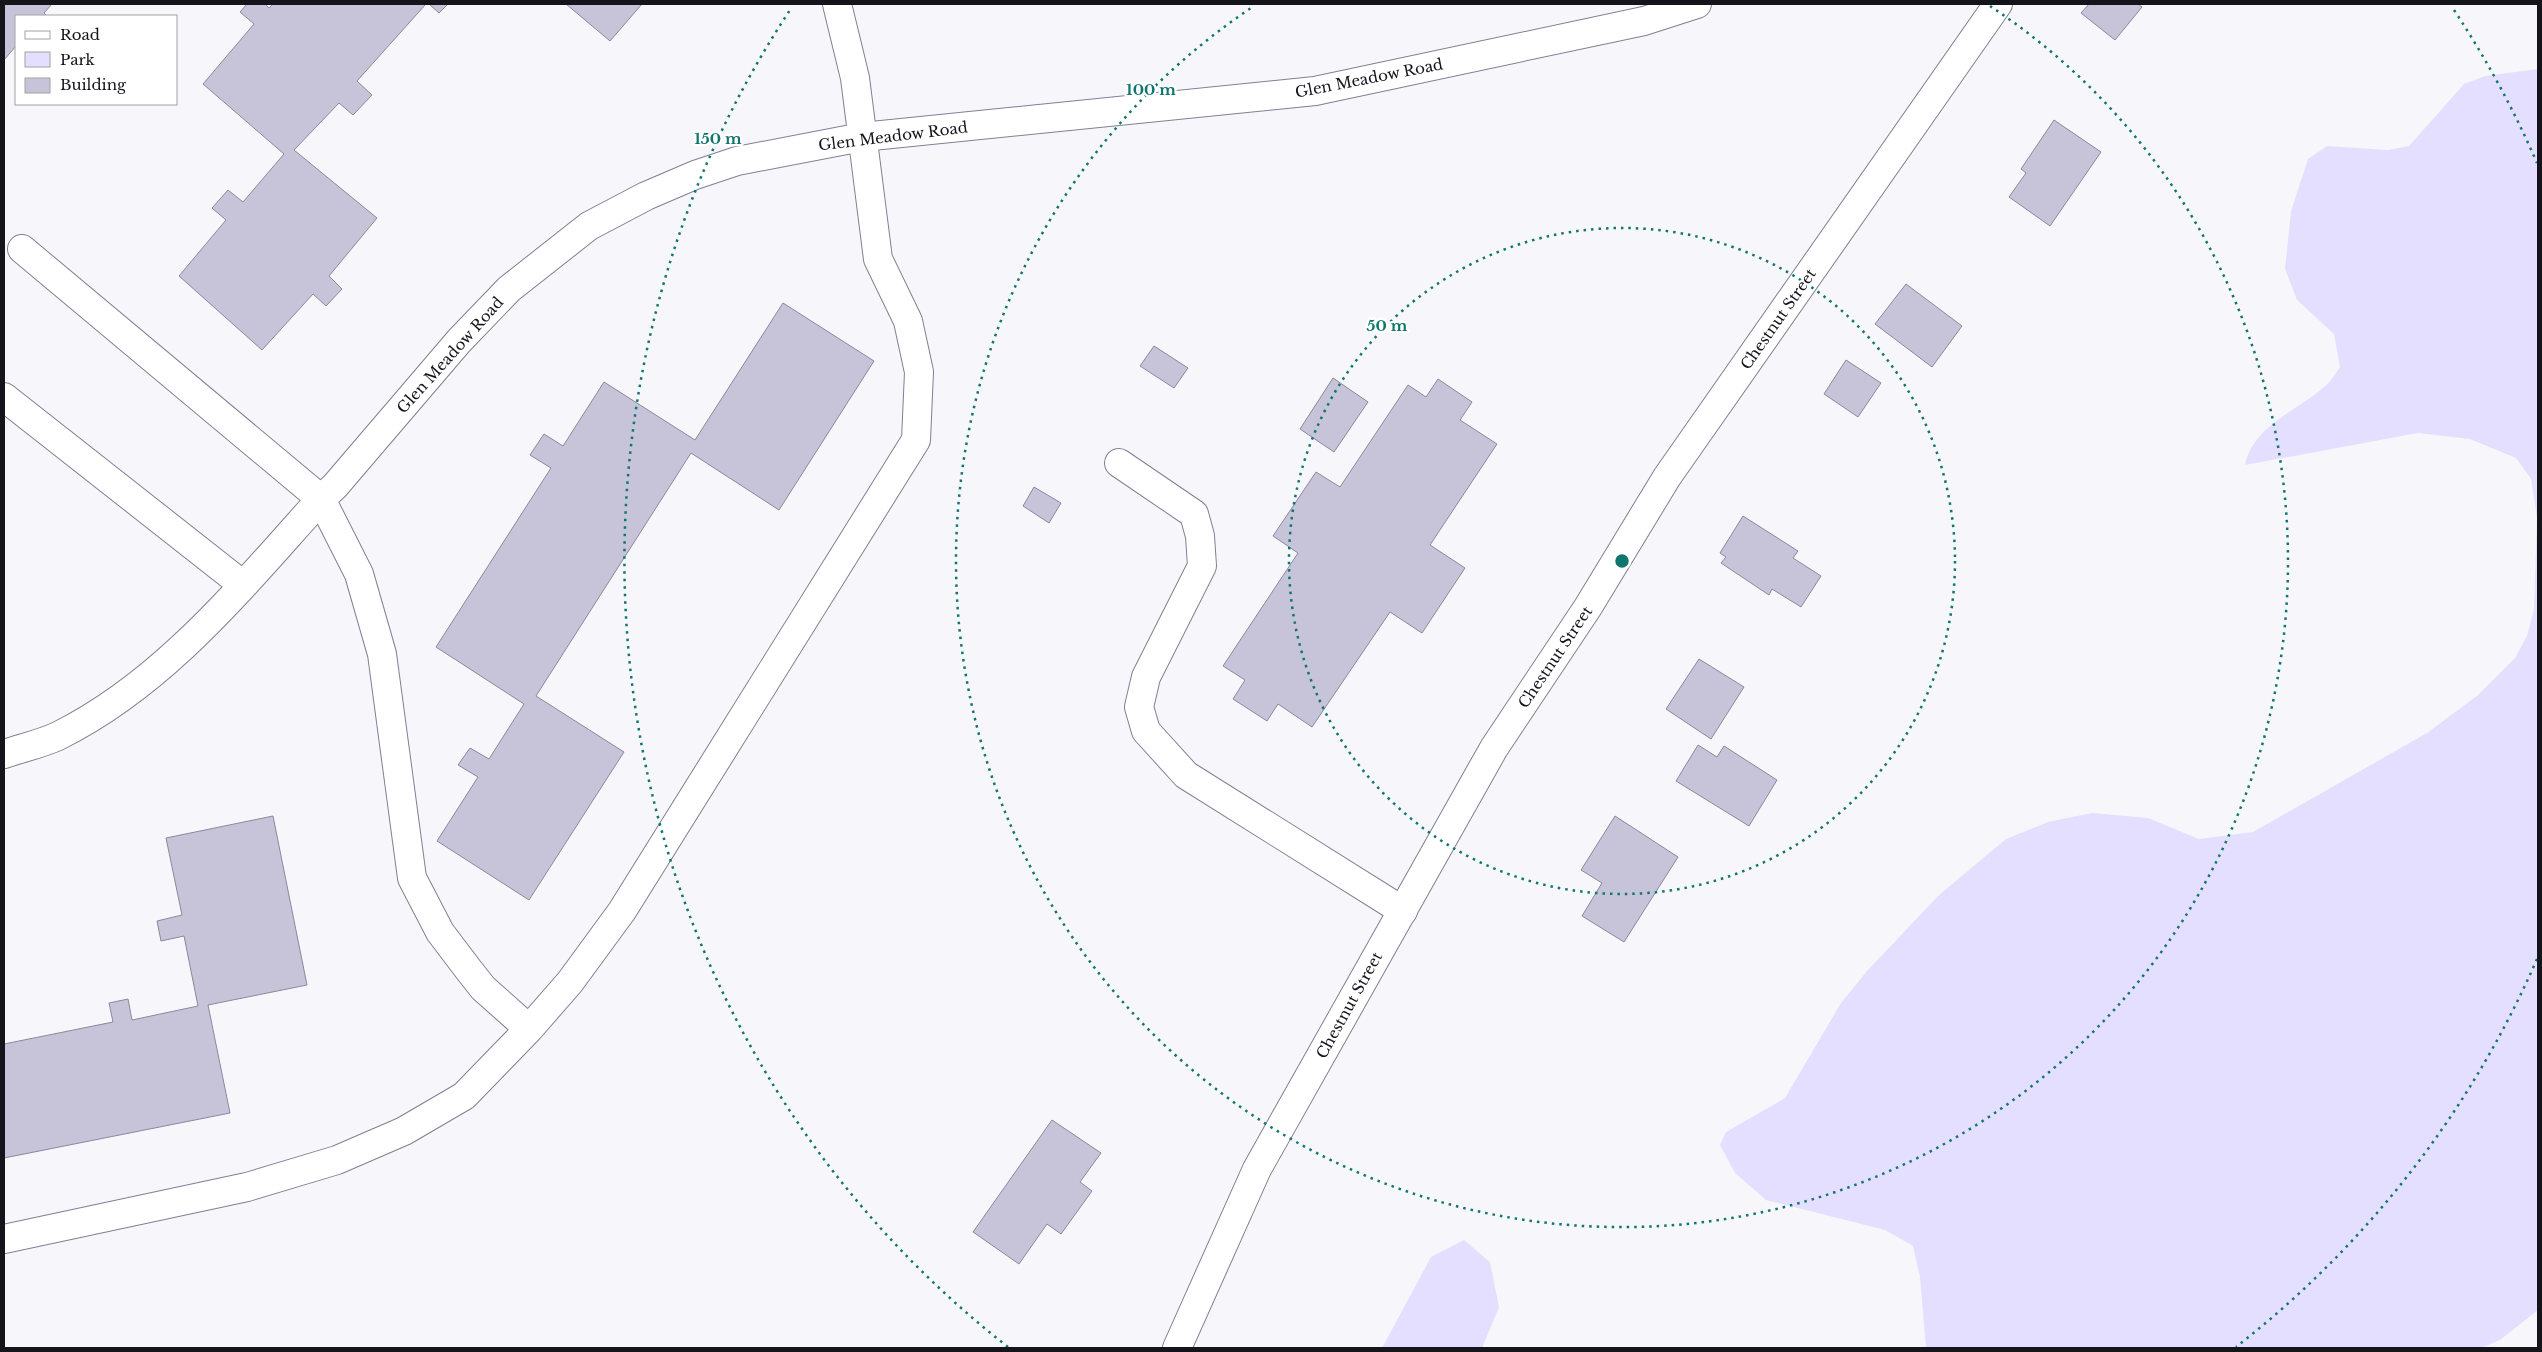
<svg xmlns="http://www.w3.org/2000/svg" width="2542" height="1352" font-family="'Libre Baskerville',serif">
<rect width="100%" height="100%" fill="#f7f7fb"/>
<!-- green -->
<path fill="#e4dffe" d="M2538,69V1310L2500,1340L2481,1348H1926L1920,1277L1913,1246L1885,1230L1766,1200L1735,1173L1720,1145L1726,1132L1785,1098L1841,1003L1867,971L1939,895L2006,839L2048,822L2092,813L2148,818L2199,839L2253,832L2427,733L2478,695L2515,658L2527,636L2534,609L2537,518L2531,479L2516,458L2470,439L2418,433L2245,465C2252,427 2296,411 2323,388C2330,383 2335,374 2340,367L2334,334L2297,300L2285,269L2291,211L2308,159L2327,146L2388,150L2409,146L2464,84L2485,76Z
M1464,1240L1490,1262L1499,1307L1482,1348H1382L1431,1257Z"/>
<!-- building -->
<path fill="#c7c4da" stroke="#8b889c" d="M4,4H52L44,13L47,16H16V46L4,60Z
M247,4H265L269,8L273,4H426L357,81L372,95L353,115L339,103L294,150L377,218L329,276L342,289L326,306L313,294L262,350L179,276L226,220L212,208L228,190L243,202L284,154L203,84L254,24L240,12Z
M429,4H448L439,13Z
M566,4H642L610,41Z
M2089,4H2138L2142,7L2115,40L2081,13Z
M2054,120L2101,152L2050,226L2009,197L2026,173L2021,169Z
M1906,284L1962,326L1932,367L1875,324Z
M783,303L874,361L779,510L691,453L536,696L624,752L529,900L437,841L478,777L458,765L470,748L489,759L524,704L436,647L551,468L530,455L544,434L563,446L604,382L695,440Z
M1154,346L1188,368L1174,388L1140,366Z
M1846,360L1881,383L1858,417L1824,394Z
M1333,378L1368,402L1334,452L1300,429Z
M1438,379L1472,402L1460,420L1497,444L1430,545L1465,568L1422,633L1390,612L1312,727L1278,704L1267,721L1233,699L1245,680L1223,666L1298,553L1273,536L1316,472L1340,487L1408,385L1426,397Z
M1034,487L1061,503L1049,523L1023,506Z
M1743,516L1798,551L1793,558L1821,576L1801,607L1772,589L1769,595L1721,563L1726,557L1720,553Z
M1699,659L1744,687L1711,739L1666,709Z
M1698,745L1717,757L1724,746L1777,780L1749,826L1676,781Z
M273,816L307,985L208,1005L230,1113L4,1158V1044L113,1022L109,1003L128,999L132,1020L198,1006L184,936L161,941L157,921L182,915L166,838Z
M1615,816L1678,857L1624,942L1582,916L1602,883L1581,870Z
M1052,1120L1101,1153L1080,1182L1092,1191L1061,1234L1047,1224L1019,1264L973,1232Z"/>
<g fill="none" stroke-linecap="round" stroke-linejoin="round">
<defs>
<path id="minor" d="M22,249L321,499L359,574L382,654L412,878L440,932L468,969L483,988L529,1029L570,982L622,911L916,440L919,372L908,321L878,259L855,78L837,4
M4,397L243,585
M1119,463L1194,514L1200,536L1202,566L1146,677L1139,707L1146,731L1186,775L1403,911
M4,754C21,748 41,744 58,736C165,683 242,586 321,499L335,486L459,341L509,289L589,226L646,196L695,175L737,161L862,137L1315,91L1644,21L1697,4
M4,1239L247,1187L337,1160L404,1131L464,1096L529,1029"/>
<path id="major" d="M1177,1348L1257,1169L1494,748L1588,607L1667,477L1998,4"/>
</defs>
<!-- minor casing -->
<use href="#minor" stroke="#827f93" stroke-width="30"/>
<!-- major casing -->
<use href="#major" stroke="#827f93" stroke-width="30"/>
<!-- minor -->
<use href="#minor" stroke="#fff" stroke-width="28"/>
<!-- major -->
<use href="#major" stroke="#fff" stroke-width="28"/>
</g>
<!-- distance rings -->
<g fill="none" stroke="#0f766e" stroke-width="2.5" stroke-dasharray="2.5 5">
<circle cx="1622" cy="561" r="333"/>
<path d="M1990 6A666 666 0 1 1 1254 6"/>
<path d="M2537 959A998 998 0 0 1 2236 1347M1008 1347A998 998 0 0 1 790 10M2454 10A998 998 0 0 1 2537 163"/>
</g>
<g text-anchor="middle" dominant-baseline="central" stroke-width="4.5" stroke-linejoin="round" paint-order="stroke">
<!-- street labels -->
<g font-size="15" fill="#15141b" stroke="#fff">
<text transform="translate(1369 78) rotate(-11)">Glen Meadow Road</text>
<text transform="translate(893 136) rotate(-7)">Glen Meadow Road</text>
<text transform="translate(1778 319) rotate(-55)">Chestnut Street</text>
<text transform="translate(450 355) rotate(-48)">Glen Meadow Road</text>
<text transform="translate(1555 657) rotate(-56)">Chestnut Street</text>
<text transform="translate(1349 1005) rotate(-61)">Chestnut Street</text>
</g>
</g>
<circle cx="1622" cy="561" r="8" fill="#0f766e" stroke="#fff" stroke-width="2.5"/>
<g font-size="15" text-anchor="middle" font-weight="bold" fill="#0f766e" stroke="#fff" stroke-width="4.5" stroke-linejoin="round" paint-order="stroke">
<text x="1151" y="95">100 m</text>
<text x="718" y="144">150 m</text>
<text x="1387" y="331">50 m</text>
</g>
<!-- border -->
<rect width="2542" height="1352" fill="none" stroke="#15141b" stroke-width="10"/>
<!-- legend -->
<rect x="15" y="15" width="162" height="90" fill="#ffffff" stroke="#a1a1a4"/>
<rect x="25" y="31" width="25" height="8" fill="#ffffff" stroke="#a1a1a4"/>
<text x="60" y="40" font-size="15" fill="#15141b">Road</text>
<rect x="25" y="52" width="25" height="15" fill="#e4dffe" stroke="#a1a1a4"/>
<text x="60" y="65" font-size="15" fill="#15141b">Park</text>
<rect x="25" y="78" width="25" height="15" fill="#c7c4da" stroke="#a1a1a4"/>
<text x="60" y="90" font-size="15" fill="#15141b">Building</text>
</svg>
